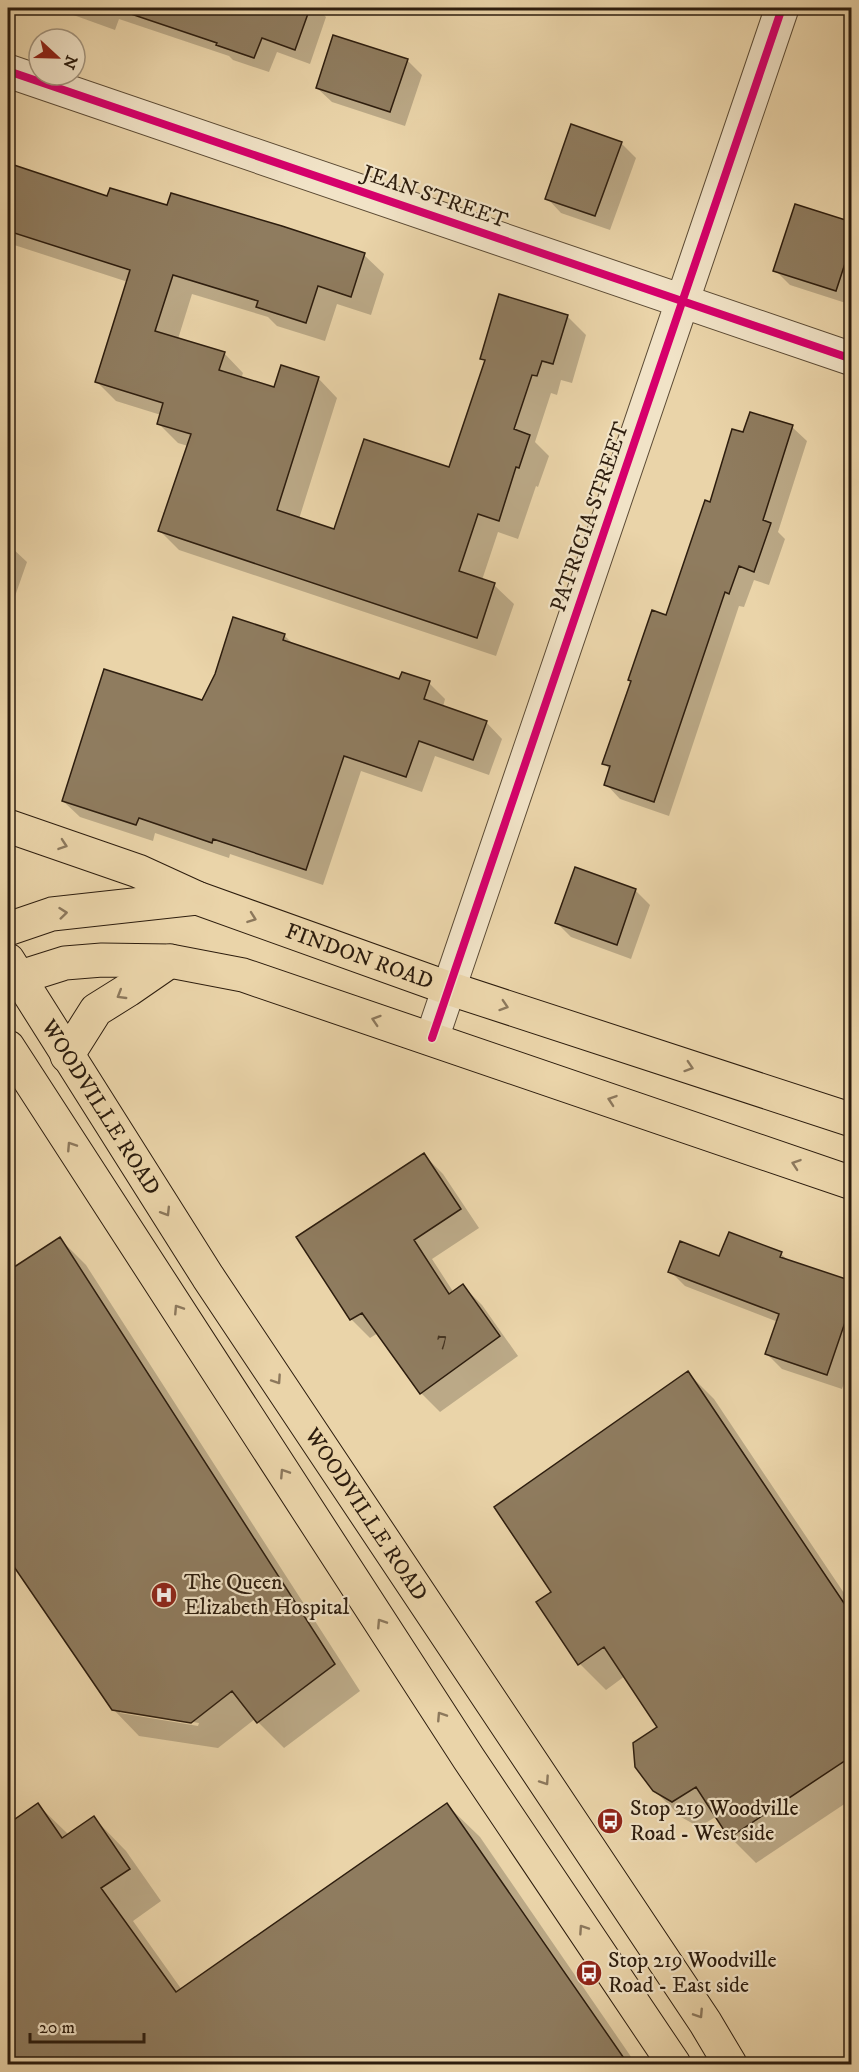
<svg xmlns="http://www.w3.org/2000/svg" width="859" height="2072" font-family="'IM FELL DW Pica',serif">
<rect width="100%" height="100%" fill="#ead4a9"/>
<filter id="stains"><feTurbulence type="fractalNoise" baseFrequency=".00333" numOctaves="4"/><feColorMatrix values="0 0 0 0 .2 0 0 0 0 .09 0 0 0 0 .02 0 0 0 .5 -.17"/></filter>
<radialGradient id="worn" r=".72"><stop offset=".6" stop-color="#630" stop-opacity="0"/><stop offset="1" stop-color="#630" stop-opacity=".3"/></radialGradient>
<!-- shadow -->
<path fill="#0003" fill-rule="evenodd" d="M54,8H317L326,17L310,64L277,52L269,72L233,60L229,56L119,19L115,30Z
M407,60L422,75L405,126L332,102L317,88Z
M621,143L636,158L610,230L561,213L547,198Z
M8,165L108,198L168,207L364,255L384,274L371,315L337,304L325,341L277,326L268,317L192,294L178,339L224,353L243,373L241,379L275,389L318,378L337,398L299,519L335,531L450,469L486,362L482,358L567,316L586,335L572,383L561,380L557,395L551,393L535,442L549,456L538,487L536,486L518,539L498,532L482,580L494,585L514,604L496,656L179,550L160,531L188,446L178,443L159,424L161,415L116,401L97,382L128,282L8,243Z
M852,224V305L790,285L775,270Z
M792,427L807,441L778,532L785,539L769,585L754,580L744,607L739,606L669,816L620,799L606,784L610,770L604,763L667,617L711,504L744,434Z
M8,546L12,548L27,562L8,616Z
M284,635L294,645L400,681L429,683L445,699L443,707L486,722L502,739L489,775L435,756L422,792L361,771L323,885L230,854L229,858L155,833L153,841L80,817L63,801L202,702Z
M576,869L636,891L650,905L631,959L571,937L557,923Z
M424,1155L443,1174L479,1228L432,1259L454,1293L463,1286L482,1305L518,1356L440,1412L421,1393L378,1333L370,1338L351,1319Z
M60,1239L86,1265L360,1691L284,1748L255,1719L218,1748L139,1736L113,1709L8,1555V1273ZM120,1710L199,1723L198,1726L120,1713Z
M781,1254L790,1262L852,1282V1360L842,1389L782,1369L767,1354L778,1322L685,1286L670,1271L720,1258Z
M688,1373L714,1399L852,1605V1799L756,1863L730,1837L717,1816L699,1827L681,1817L654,1790L659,1728L625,1676L606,1690L580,1664L538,1602L553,1593Z
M38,1805L69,1835L94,1818L126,1851L161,1901L133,1921L182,1990L447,1805L480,1837L636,2064H8V1826Z"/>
<!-- building -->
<path fill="#8f7c5f" stroke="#2d1d0e" stroke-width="1.5" d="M129,8H310L295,50L262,38L254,58L216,45L217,43L128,13Z
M333,35L408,59L390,112L316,88Z
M571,124L622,142L595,216L545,199Z
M8,163L107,196L110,188L167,205L171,193L282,226L365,253L351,297L318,286L306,323L256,307L258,301L173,275L155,331L225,352L219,370L274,387L281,365L319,377L277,510L334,529L364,439L449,467L485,360L480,359L499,294L568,315L553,364L542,361L537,376L532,375L514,429L530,435L519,468L516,467L499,521L478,514L459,571L495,583L477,638L158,531L191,434L157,424L163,403L95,382L130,270L8,231Z
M795,204L852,222V242L836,291L773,271Z
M750,412L793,425L763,520L771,523L754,572L739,566L729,594L725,592L654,802L604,785L610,766L602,764L631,681L628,680L652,610L666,615L705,500L710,502L732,429L743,432Z
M233,617L285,634L283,640L399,679L402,672L430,681L424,699L487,721L473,760L419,741L406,777L344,756L306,870L213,839L212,843L139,818L136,825L62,801L104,669L202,700L215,674Z
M575,867L636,889L617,945L555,923Z
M424,1153L461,1209L414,1240L449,1294L463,1284L500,1336L420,1394L362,1313L350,1320L296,1237Z
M729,1232L782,1252L780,1257L852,1281V1302L827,1375L765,1354L779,1314L668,1272L680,1241L719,1256Z
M60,1237L335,1664L257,1723L232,1691L191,1723L112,1710L8,1558V1271Z
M688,1371L852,1615V1756L729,1838L696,1787L672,1802L653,1791L635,1767L633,1743L657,1727L604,1647L578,1665L536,1602L551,1592L494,1507Z
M38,1803L62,1838L94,1816L130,1869L101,1888L176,1992L447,1803L628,2064H8V1824Z"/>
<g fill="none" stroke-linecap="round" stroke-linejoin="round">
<defs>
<path id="minor" d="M8,71L852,359
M432,1038L782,8"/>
<g id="major">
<path id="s1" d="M8,826L138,871L197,898L448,988L852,1120"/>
<path d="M8,929L52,914L197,898"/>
<path id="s2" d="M8,960L208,1277L705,2022L730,2064"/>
<path d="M8,981L65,963L102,960L170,961L243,975L852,1183"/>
<path d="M8,1047L469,1759L674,2064"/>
<path d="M67,1056L96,1010L128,990L170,961"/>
</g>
</defs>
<!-- minor casing -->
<use href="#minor" stroke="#5c4b35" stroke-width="35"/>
<!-- major casing -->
<use href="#major" stroke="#2d1d0e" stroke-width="35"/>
<!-- minor -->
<use href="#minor" stroke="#f1e3c7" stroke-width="33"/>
<!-- major -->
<use href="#major" stroke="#ead4a9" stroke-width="33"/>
<defs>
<path id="cycleway" d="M8,71L852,359
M432,1038L782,8"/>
</defs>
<!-- cycleway casing -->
<use href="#cycleway" stroke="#f1e3c7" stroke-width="11"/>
<!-- cycleway -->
<use href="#cycleway" stroke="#d6006c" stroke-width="8"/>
</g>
<!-- one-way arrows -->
<defs><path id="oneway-chevron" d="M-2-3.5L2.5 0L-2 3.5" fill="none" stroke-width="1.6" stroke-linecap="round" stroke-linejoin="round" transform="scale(1.5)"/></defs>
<g stroke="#8c785c">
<use href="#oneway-chevron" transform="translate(63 845) rotate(19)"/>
<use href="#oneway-chevron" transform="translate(63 913) rotate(-6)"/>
<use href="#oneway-chevron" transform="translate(252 918) rotate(20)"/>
<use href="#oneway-chevron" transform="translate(121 995) rotate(149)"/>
<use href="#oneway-chevron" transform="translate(504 1006) rotate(18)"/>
<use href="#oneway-chevron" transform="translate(376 1020) rotate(-162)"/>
<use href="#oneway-chevron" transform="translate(689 1067) rotate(18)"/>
<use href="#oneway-chevron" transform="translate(612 1100) rotate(-161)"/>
<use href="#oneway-chevron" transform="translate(71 1146) rotate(-123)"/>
<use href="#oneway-chevron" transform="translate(796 1164) rotate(-161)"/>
<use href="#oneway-chevron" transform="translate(166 1212) rotate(58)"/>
<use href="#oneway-chevron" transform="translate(178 1309) rotate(-123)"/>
<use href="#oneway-chevron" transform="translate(277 1380) rotate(56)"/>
<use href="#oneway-chevron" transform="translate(284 1473) rotate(-123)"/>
<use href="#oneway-chevron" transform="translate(381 1623) rotate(-123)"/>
<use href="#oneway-chevron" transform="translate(441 1716) rotate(-123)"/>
<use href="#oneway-chevron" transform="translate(545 1781) rotate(56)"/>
<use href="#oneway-chevron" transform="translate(583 1929) rotate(-124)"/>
<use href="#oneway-chevron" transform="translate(699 2014) rotate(57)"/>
</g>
<!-- icons -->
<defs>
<symbol id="hospital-disc" viewBox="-11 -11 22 22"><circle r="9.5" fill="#8f2418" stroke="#f1e3c7"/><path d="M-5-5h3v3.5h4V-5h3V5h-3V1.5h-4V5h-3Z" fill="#fff"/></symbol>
<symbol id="bus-disc" viewBox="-11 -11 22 22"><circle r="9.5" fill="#8f2418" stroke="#f1e3c7"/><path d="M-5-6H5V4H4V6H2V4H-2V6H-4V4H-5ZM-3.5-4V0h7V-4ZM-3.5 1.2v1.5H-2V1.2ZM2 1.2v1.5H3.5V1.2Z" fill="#fff"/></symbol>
</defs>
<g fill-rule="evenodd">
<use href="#hospital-disc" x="149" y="1580" width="30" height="30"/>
<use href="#bus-disc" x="595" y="1806" width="30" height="30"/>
<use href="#bus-disc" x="574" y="1958" width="30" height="30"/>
</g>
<g text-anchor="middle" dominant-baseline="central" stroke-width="4.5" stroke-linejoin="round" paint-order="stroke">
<!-- number labels -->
<g font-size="20" fill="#463522">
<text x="442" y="1339">7</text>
</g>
<!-- street labels -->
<g font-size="22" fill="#2d1d0e" stroke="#f1e3c7">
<text transform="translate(435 197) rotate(19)">JEAN STREET</text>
<text transform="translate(590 517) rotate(-71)">PATRICIA STREET</text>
<text stroke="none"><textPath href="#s1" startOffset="375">FINDON ROAD</textPath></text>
<text stroke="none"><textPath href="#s2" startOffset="174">WOODVILLE ROAD</textPath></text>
<text stroke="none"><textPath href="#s2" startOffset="660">WOODVILLE ROAD</textPath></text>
</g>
<!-- poi labels -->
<g font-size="22" fill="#2d1d0e" stroke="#f1e3c7" text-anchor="start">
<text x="184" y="1582">The Queen<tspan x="184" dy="25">Elizabeth Hospital</tspan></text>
<text x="630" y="1808">Stop 219 Woodville<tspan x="630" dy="25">Road - West side</tspan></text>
<text x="608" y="1960">Stop 219 Woodville<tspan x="608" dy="25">Road - East side</tspan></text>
</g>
</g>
<!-- margin -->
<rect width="859" height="2072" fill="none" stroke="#ead4a9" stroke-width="30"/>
<rect x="9" y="9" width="841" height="2054" fill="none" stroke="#2d1d0e" stroke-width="3"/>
<rect x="15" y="15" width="829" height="2042" fill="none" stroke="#2d1d0e" stroke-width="1.5"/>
<!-- north arrow -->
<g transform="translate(57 57) rotate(112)"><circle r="28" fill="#f1e3c7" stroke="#a3947d" stroke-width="1.5"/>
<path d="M0-4.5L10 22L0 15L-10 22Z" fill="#8f2418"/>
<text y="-9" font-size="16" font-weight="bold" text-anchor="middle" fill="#2d1d0e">N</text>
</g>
<!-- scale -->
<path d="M30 2033v9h114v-9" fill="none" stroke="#2d1d0e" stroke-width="3"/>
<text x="39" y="2033" font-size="18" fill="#2d1d0e" stroke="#f1e3c7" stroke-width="4.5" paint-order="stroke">20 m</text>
<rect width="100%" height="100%" filter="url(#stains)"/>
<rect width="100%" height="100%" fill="url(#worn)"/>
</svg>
